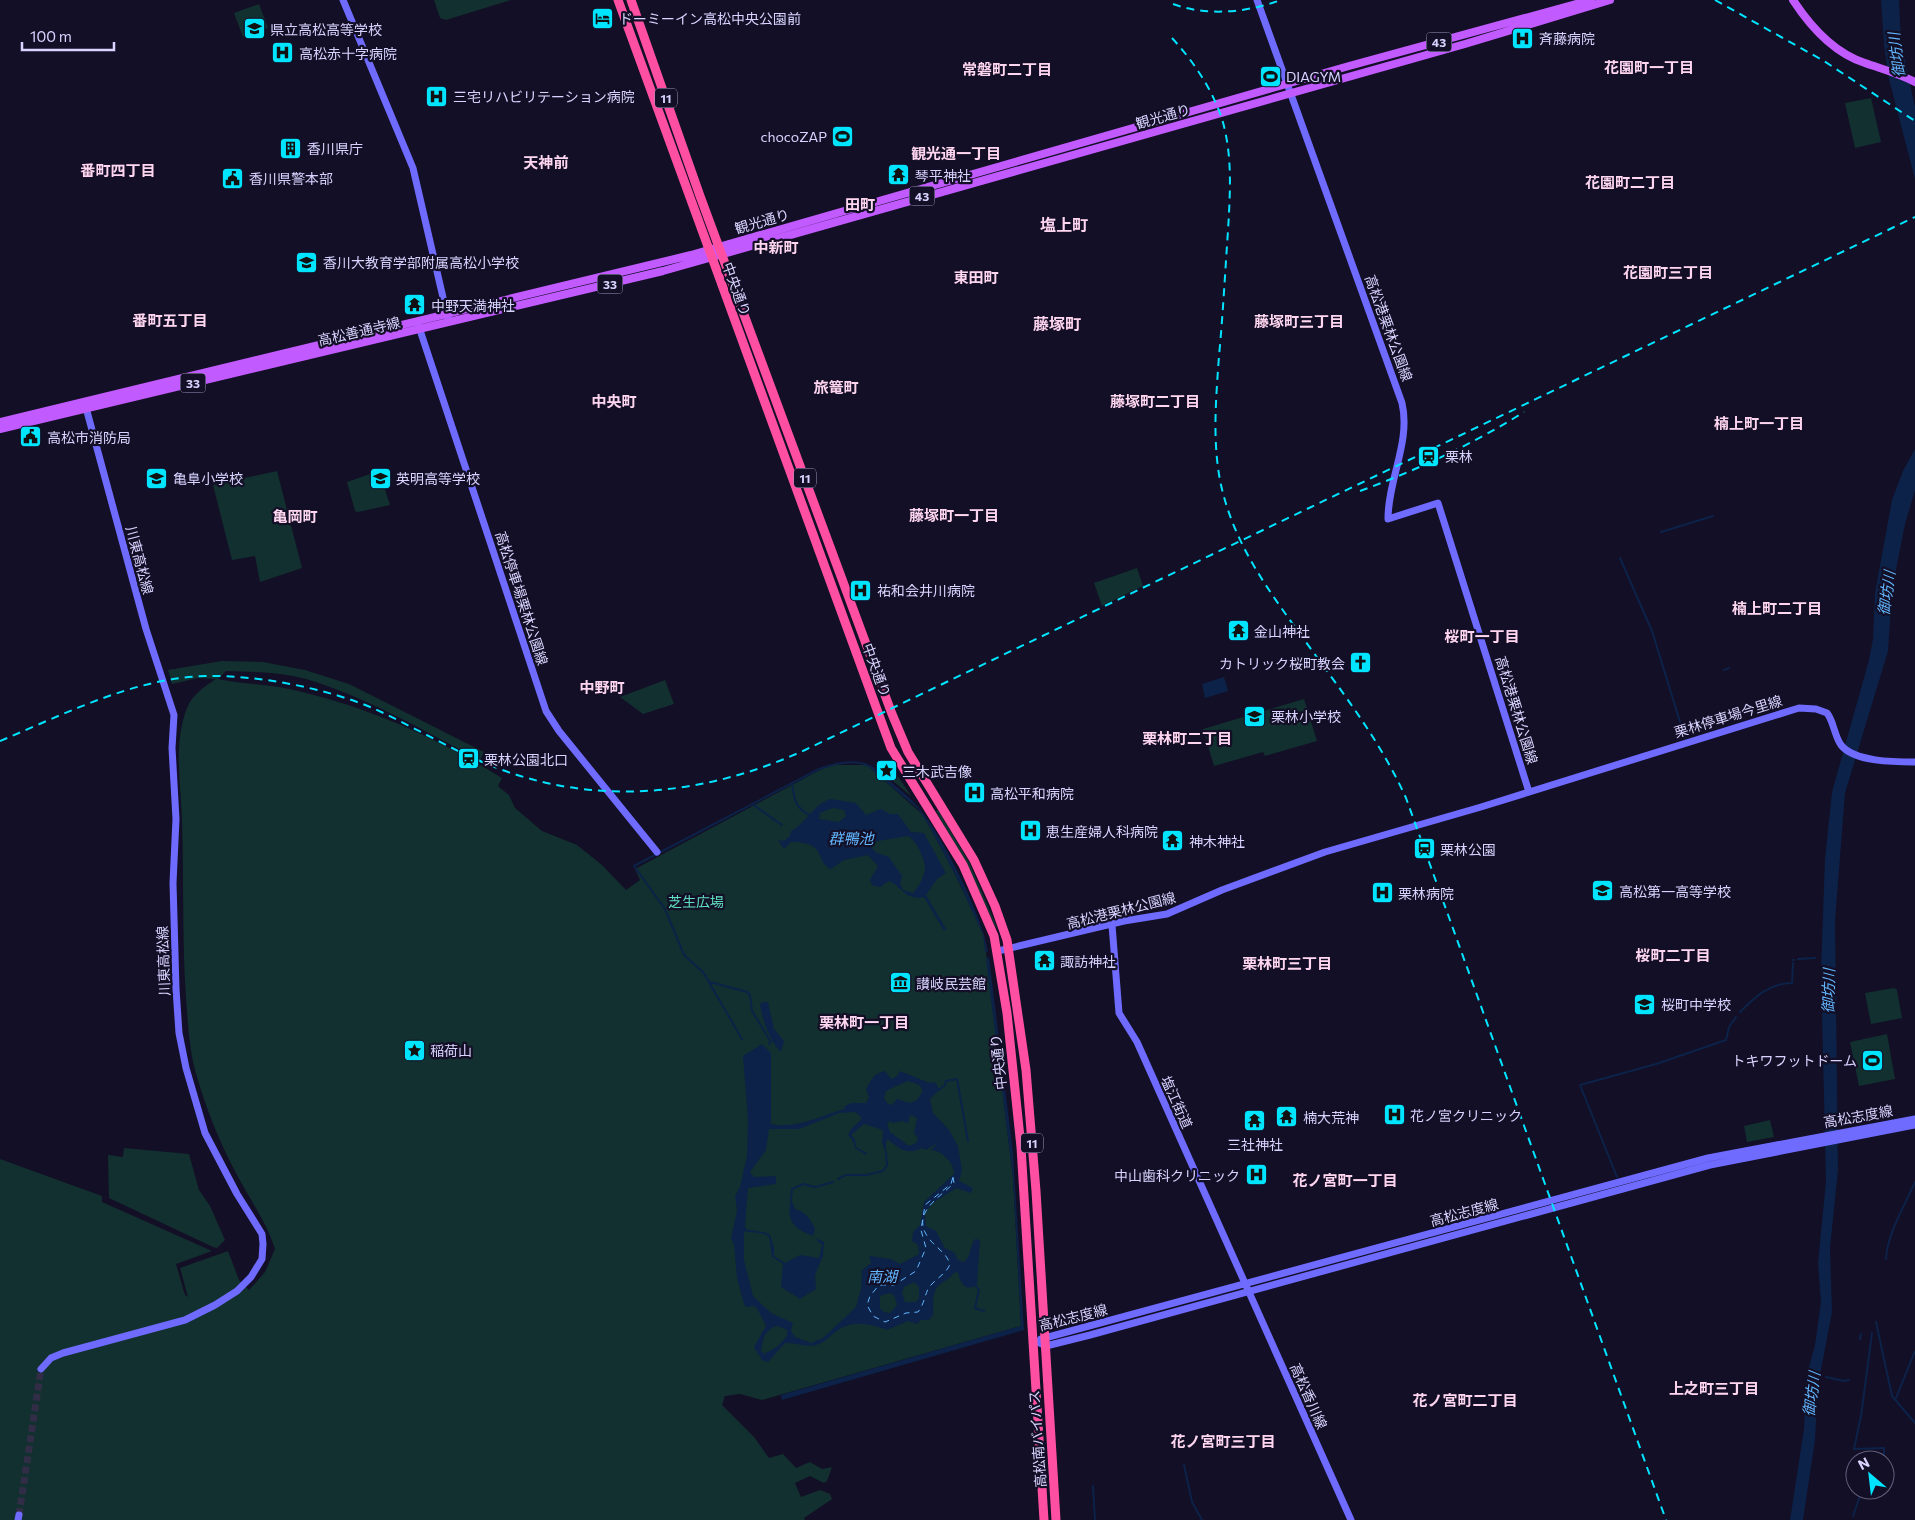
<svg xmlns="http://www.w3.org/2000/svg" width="1915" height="1520" font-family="Commissioner,'Noto Sans JP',sans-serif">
<rect width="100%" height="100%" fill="#130f26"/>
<!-- green -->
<path fill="#12302f" d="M434,0H511L446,20L440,18Z
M259,4L268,28L243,37L234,13Z
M1871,98L1881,142L1855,148L1845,103Z
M277,471L302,568L260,582L255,556L232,560L213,485Z
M379,471L390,505L358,512L355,511L347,482Z
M1137,568L1143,586L1102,606L1094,583Z
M222,661L263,662L305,670L349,684L484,752L480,760C424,731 367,697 306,679C280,672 253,672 226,671L218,679C241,684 266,684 289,689C364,705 438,738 502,778L498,786L509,795L515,808L542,831L577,845L602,865L626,890L640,880L635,869L820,770L832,765H867L923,815L953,870L984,935L1013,1178L1021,1326L762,1400L740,1394L725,1396L722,1405L754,1437L769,1458L783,1454L796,1468L810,1462L822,1469L832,1467L827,1481L824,1483L810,1476L795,1483L801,1497L820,1490L830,1494L832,1499L804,1518L805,1520H0V1159L102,1196V1202L212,1251L176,1264L185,1295L188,1297L180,1268L228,1251L239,1280L249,1290L265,1272L275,1249C266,1221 250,1200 237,1175C219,1142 205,1106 195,1070C189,1047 188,1022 186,998C182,939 184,880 182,821C181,783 173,744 187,708C192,695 205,686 216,679L198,678L172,684L168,670Z
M665,680L674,704L643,714L620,697Z
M1304,699L1317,741L1265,756L1263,752L1214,766L1203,729Z
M888,762L912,797L875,766Z
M938,810L969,862L997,927L996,928L966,864L936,811Z
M1894,988L1897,990L1902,1018L1871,1024L1865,993Z
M1887,1034L1895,1079L1859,1086L1850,1042Z
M1770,1120L1774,1137L1747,1142L1744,1126Z
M124,1148L189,1154L199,1190L210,1206L225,1240L217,1248L213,1247L109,1198L108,1155L123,1157Z"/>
<!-- water -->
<path fill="#0c2248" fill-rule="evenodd" d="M1881,0H1899L1901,42L1915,107V179L1889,79L1884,45Z
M1915,449V490L1905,524L1892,589L1888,651L1845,793L1835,921L1838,1170L1830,1248L1832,1312L1818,1385L1815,1440L1803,1520H1790L1804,1429L1806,1378L1815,1345L1821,1302L1818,1263L1826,1181L1821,971L1825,859L1832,792L1869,660L1873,639L1875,593L1892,500L1903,471Z
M1224,677L1228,691L1205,698L1202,684Z
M875,769C889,781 906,793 918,807C942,834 983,917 988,952H985L983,935L959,882L929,826L918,809L873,771Z
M831,799L856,803L866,815L881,809L890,814H898L911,832L924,833L946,873L937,879L926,895L946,929L944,931L924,897C906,901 902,887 889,881L880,887L872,885L870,880L878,866L868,855L844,860L831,869C814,861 828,842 791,842L784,849L778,840L784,841L790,836L791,831C807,823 813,804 831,799ZM833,808L844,810L846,816L839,822L819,819L820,813ZM908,836C916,840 925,859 925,868C925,876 918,888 913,893L903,890L900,883L902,876L889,857L877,853L870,846L872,842Z
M989,957L1013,1153L1024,1330L782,1400L781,1395L1021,1326L1013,1178L986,959Z
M763,1002H768L774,1029L784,1041L781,1052C770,1042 762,1019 760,1004Z
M762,1044L771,1053V1124C797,1129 818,1117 844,1109L845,1106L851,1103H866L869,1097L866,1089C871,1080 874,1073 885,1071L891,1079L896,1077L900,1071L927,1082L936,1083L939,1090L930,1099L933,1113L949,1130L958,1146L962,1170L959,1181L973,1188L971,1193L956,1188L933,1203L925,1213L926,1226L936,1231L945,1248L955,1253L957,1259L963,1262C972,1257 969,1247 975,1239L980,1240L977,1285C965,1292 960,1283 958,1272L954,1273C949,1280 943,1281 938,1286C931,1294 934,1306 933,1315L929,1320H921L917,1324L908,1321L887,1330C873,1324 852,1320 838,1330C830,1335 826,1342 816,1345C806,1348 796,1342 785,1343L768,1362L762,1360L754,1347L766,1326L758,1310L754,1306L746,1307L744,1304L737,1278L734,1244L731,1238L737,1211L735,1196L740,1187L747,1156L748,1120L743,1056ZM907,1081C914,1083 920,1083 923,1091L917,1100L910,1103L897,1099L892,1105L888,1104L884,1098L886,1091ZM855,1112L861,1117V1120L851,1129L848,1135L853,1141L855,1148L866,1155L867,1153L856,1147L855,1139L851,1135L864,1124L883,1130L882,1143L886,1153V1141L889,1140C900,1150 908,1155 922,1148L926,1150L938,1142L931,1150C943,1151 954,1163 954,1174L924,1202L920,1225L913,1232L912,1241L918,1245L919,1254L900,1264L891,1259L869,1256L871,1263L862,1270L861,1289L856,1307L823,1338L811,1343L795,1337L791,1331L793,1323L771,1313L753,1296L744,1260V1233L745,1231C753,1234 763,1231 769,1237L772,1257L783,1264L781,1287L800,1299L816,1289L815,1275L823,1256L824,1242L815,1238L822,1245L819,1258L800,1255L785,1263L774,1256V1248L770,1235C763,1230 754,1232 746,1229L745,1225L748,1188L776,1184V1176L754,1177L750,1172L766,1150L769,1129H799L839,1113ZM910,1115L917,1118L914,1133L918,1138L916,1143L909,1146L890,1132L887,1124L890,1121L893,1123L902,1121L908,1123ZM914,1282L919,1287V1298L916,1302H905L902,1293L904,1287ZM889,1293L894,1295L897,1305L890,1313L884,1312L880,1308V1296ZM778,1326L787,1330V1336L777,1347L764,1354L761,1351C762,1339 766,1328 778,1326Z
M791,1199L795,1209C806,1212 810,1219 815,1229L813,1236C793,1229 786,1220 791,1199Z"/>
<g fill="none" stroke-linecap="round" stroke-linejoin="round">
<!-- stream -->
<path stroke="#0c2248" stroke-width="2" d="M1661,532L1713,516
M1620,558L1652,631L1685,738
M1724,670L1729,668
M792,783C794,799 795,807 809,815
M752,804L782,825
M1798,959L1815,958
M1793,960H1794
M710,982L747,992L750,995L752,1011L771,1042L769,1044
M1740,1012C1755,997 1769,983 1792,983L1793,963
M742,1039L703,972L684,955L665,909L634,866L819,769C836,763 861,757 875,770
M939,1090L945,1085L946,1081L957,1079L968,1141
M1617,1177L1580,1085L1656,1064L1726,1040L1729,1027L1736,1017
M838,1179L846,1175H866L883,1171L887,1165L886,1152
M791,1200L792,1189L803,1184L815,1187L833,1182
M1886,1259C1887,1234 1905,1205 1915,1182
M976,1286L979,1290L975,1308L984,1311
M1876,1322L1892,1396L1915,1423
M1872,1333L1861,1416L1854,1449L1884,1448V1460
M1860,1339L1861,1334
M1826,1377L1844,1381L1849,1380
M1896,1398L1915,1351
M1184,1465L1192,1502L1202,1520
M1093,1486L1095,1520
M1853,1516L1862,1490"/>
<!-- ferry -->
<path stroke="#62b6ff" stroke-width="1" stroke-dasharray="6 5" stroke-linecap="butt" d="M953,1177L954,1183C938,1199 909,1214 930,1240C938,1249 946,1253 950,1264C946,1275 934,1279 928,1289C924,1298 924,1304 918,1312L906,1313L885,1322L873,1316L867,1305L870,1296L879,1285H894L916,1271L926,1248L921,1230L925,1205L951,1184Z"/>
<!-- secondary-tunnel -->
<path stroke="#312d47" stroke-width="7" stroke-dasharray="7 3.5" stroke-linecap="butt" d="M19,1515L41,1369"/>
<!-- secondary -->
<path stroke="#6f6bff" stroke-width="7" d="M343,0L413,168L448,319
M1257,0L1402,403C1411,442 1388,479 1388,519L1438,503L1529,792
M418,324L546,711L559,731L657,852
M1112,925L1119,1013L1137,1042L1351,1520
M998,951L1124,921L1167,914L1222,890L1325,852L1481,807L1799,708L1816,709L1827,713C1834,722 1834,735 1841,745C1854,762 1895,762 1915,762
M1041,1339L1708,1158L1915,1119
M1034,1340L1046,1346L1090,1335L1710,1165L1915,1125
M41,1369L51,1358L63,1353L185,1320L215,1305L237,1291L251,1277L262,1259L263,1244L262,1234L237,1194L205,1133L186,1068L179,1033L176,989L173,883L176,819L172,748L174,715L146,629L85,404
M18,1520L19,1515"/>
<!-- primary -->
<path stroke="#c25bff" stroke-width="8" d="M1793,0C1810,26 1834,53 1865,63C1882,69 1898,73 1915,82
M0,422L691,255L1349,66L1591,0
M0,429L663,271L1465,44L1610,0"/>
<!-- highway -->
<path stroke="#ff4fa3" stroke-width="9" d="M618,0L891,748L963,865L994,936L1007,1013L1021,1147L1044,1520
M631,0L700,196L892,714L908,752L974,860L995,906L1007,940L1026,1070L1036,1191L1056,1520"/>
<!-- rail -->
<path stroke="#00e5ff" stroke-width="2" stroke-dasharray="8 6" stroke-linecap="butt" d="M1715,0L1824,61L1915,121
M1173,4C1208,17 1248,12 1281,0
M1172,38C1194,62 1212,89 1222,119C1233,156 1230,194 1228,231C1225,273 1223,314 1219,356C1216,398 1212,443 1221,485C1234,543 1266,587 1300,634C1339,688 1379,738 1406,798L1666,1520
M1360,491C1417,470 1473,444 1524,412
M0,741C65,714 134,678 205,676C258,675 326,688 375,709C416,728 455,752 497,768C599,807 707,795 805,750L1915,217"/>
</g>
<!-- icons -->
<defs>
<symbol id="hotel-square" viewBox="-11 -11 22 22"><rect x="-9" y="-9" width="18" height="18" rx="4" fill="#00e5ff" stroke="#130f26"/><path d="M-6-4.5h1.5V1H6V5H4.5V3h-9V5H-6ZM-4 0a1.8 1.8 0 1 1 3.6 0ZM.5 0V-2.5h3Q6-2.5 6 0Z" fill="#111"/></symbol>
<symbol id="school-square" viewBox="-11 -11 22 22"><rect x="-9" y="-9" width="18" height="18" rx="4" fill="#00e5ff" stroke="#130f26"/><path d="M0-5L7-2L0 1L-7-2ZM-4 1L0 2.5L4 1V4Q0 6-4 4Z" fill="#111"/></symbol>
<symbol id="hospital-square" viewBox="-11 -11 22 22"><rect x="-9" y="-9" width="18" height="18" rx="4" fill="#00e5ff" stroke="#130f26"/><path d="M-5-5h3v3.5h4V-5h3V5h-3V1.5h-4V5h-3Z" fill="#111"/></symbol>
<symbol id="stadium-square" viewBox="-11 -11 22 22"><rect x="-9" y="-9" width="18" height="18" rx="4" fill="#00e5ff" stroke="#130f26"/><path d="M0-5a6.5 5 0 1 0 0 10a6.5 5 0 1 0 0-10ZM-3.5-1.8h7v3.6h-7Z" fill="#111"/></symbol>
<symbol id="building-square" viewBox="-11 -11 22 22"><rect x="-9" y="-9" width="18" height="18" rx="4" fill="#00e5ff" stroke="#130f26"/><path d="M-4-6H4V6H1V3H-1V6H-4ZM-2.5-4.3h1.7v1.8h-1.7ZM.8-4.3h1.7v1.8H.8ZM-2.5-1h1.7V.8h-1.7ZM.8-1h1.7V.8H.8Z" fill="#111"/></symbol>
<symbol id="temple-square" viewBox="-11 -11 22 22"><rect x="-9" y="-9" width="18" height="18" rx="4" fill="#00e5ff" stroke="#130f26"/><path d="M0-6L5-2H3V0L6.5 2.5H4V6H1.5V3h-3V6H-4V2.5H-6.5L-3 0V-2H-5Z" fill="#111"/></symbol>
<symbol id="civic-square" viewBox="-11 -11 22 22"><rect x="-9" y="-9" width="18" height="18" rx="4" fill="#00e5ff" stroke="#130f26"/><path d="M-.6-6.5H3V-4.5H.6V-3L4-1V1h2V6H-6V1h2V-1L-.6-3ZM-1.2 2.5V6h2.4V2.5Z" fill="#111"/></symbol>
<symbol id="station-square" viewBox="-11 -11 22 22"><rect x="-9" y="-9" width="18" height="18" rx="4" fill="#00e5ff" stroke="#130f26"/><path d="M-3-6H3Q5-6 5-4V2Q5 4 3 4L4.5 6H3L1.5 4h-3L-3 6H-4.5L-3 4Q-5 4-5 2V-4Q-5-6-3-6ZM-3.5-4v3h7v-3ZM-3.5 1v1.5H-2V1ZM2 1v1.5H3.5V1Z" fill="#111"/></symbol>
<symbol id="church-square" viewBox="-11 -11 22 22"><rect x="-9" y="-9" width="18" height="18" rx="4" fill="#00e5ff" stroke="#130f26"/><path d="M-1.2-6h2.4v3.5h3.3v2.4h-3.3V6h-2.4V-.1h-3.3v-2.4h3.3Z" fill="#111"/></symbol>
<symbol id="sight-square" viewBox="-11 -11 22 22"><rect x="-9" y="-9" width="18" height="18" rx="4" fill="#00e5ff" stroke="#130f26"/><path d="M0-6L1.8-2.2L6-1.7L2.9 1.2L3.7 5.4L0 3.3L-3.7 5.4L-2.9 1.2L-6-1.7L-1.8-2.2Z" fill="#111"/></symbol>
<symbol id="museum-square" viewBox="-11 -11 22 22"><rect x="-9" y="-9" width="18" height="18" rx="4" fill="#00e5ff" stroke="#130f26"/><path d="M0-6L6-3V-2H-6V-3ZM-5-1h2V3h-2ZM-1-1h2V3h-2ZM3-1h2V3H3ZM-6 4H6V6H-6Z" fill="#111"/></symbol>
</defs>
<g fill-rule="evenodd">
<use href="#hotel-square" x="590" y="6" width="25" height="25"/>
<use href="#school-square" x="242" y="16" width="25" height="25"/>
<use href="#hospital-square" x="1510" y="26" width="25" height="25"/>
<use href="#hospital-square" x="270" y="40" width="25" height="25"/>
<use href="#stadium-square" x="1258" y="64" width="25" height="25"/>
<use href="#hospital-square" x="424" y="84" width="25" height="25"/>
<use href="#stadium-square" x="830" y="124" width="25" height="25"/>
<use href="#building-square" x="278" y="136" width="25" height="25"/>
<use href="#temple-square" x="886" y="162" width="25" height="25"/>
<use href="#civic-square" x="220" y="166" width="25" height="25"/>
<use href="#school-square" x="294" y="250" width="25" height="25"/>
<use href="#temple-square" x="402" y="292" width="25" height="25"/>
<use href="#civic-square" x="18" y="424" width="25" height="25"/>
<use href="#station-square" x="1416" y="444" width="25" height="25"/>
<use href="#school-square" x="144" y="466" width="25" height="25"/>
<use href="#school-square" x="368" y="466" width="25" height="25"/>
<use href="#hospital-square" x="848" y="578" width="25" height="25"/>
<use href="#temple-square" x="1226" y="618" width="25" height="25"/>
<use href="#church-square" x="1348" y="650" width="25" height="25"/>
<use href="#school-square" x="1242" y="704" width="25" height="25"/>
<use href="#station-square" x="456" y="746" width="25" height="25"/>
<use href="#sight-square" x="874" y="758" width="25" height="25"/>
<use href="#hospital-square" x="962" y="780" width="25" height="25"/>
<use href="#hospital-square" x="1018" y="818" width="25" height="25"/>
<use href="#temple-square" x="1160" y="828" width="25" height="25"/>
<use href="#station-square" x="1412" y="836" width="25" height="25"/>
<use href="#school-square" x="1590" y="878" width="25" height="25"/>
<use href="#hospital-square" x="1370" y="880" width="25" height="25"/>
<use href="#temple-square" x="1032" y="948" width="25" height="25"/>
<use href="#museum-square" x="888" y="970" width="25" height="25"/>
<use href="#school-square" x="1632" y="992" width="25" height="25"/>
<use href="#sight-square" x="402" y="1038" width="25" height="25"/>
<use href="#stadium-square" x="1860" y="1048" width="25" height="25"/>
<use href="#hospital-square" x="1382" y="1102" width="25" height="25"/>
<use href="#temple-square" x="1274" y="1104" width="25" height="25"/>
<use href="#temple-square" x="1242" y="1108" width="25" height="25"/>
<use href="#hospital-square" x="1244" y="1162" width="25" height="25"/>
</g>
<g text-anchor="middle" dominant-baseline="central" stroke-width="4.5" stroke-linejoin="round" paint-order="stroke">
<!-- shield labels -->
<g fill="#130f26" stroke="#9e99be" stroke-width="1">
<rect x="1426.5" y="32.5" width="25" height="19" rx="4"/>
<rect x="655" y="88.5" width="22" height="19" rx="4"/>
<rect x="909.5" y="186.5" width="25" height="19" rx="4"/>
<rect x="597.5" y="274.5" width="25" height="19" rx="4"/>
<rect x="180.5" y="373.5" width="25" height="19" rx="4"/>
<rect x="794" y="468.5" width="22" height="19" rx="4"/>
<rect x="1021" y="1133.5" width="22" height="19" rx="4"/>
</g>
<g font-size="12" font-weight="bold" fill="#d9d4ff">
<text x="1439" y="42">43</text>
<text x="666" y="98">11</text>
<text x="922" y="196">43</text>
<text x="610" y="284">33</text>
<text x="193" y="383">33</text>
<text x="805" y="478">11</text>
<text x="1032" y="1143">11</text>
</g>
<!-- poi labels -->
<g font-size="14" fill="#d9d4ff" stroke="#130f26" text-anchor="start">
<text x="619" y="18">ドーミーイン高松中央公園前</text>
<text x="270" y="29">県立高松高等学校</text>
<text x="1539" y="38">斉藤病院</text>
<text x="299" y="53">高松赤十字病院</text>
<text x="1286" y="76">DIAGYM</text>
<text x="453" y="96">三宅リハビリテーション病院</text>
<text x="827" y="136" text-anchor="end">chocoZAP</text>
<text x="307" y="148">香川県庁</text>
<text x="915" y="175">琴平神社</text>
<text x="249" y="178">香川県警本部</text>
<text x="323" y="262">香川大教育学部附属高松小学校</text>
<text x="431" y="305">中野天満神社</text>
<text x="47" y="437">高松市消防局</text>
<text x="1445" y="456">栗林</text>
<text x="173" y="478">亀阜小学校</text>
<text x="396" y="478">英明高等学校</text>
<text x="877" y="590">祐和会井川病院</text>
<text x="1254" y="631">金山神社</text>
<text x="1345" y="663" text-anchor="end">カトリック桜町教会</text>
<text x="1271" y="716">栗林小学校</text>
<text x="484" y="759">栗林公園北口</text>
<text x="902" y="771">三木武吉像</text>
<text x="990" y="793">高松平和病院</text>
<text x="1046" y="831">恵生産婦人科病院</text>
<text x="1189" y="841">神木神社</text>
<text x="1440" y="849">栗林公園</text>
<text x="1619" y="891">高松第一高等学校</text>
<text x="1398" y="893">栗林病院</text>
<text x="1060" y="961">諏訪神社</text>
<text x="916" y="983">讃岐民芸館</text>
<text x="1661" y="1004">桜町中学校</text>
<text x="430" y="1050">稲荷山</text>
<text x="1857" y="1060" text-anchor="end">トキワフットドーム</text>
<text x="1410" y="1115">花ノ宮クリニック</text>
<text x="1303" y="1117">楠大荒神</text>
<text x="1255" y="1144" text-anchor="middle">三社神社</text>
<text x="1240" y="1175" text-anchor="end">中山歯科クリニック</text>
</g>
<!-- street labels -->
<g font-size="14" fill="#d9d4ff" stroke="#130f26">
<text transform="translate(1163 116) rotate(-16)">観光通り</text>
<text transform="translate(762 221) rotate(-16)">観光通り</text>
<text transform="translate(737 289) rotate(70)">中央通り</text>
<text transform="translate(1389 328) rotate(70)">高松港栗林公園線</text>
<text transform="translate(359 331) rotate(-13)">高松善通寺線</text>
<text transform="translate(140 560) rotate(75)">川東高松線</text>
<text transform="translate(522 598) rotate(72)">高松停車場栗林公園線</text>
<text transform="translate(877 670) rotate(70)">中央通り</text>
<text transform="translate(1517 710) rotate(73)">高松港栗林公園線</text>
<text transform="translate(1728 716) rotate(-17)">栗林停車場今里線</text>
<text transform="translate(1121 910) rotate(-14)">高松港栗林公園線</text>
<text transform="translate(163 961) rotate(-92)">川東高松線</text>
<text transform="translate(998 1062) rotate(-96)">中央通り</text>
<text transform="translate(1177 1102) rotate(66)">塩江街道</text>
<text transform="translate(1858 1116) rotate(-10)">高松志度線</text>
<text transform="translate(1464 1212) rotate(-15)">高松志度線</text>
<text transform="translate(1073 1317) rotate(-14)">高松志度線</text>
<text transform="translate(1309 1396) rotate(66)">高松香川線</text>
<text transform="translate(1037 1439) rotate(-94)">高松南バイパス</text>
</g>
<!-- park labels -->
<g font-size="14" fill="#5fe0c0" stroke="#130f26">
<text x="696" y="901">芝生広場</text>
</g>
<!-- water labels -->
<g font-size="15" font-style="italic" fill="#62b6ff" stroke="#130f26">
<text transform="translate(1896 55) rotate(-97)">御坊川</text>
<text transform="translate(1886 593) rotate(-82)">御坊川</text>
<text x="851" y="838">群鴨池</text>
<text transform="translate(1828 991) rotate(-89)">御坊川</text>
<text x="882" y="1276">南湖</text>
<text transform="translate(1811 1394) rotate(-82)">御坊川</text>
</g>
<!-- neighbourhood labels -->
<g font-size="15" font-weight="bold" fill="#ffd6f0" stroke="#130f26">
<text x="1649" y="67">花園町一丁目</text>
<text x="1007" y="69">常磐町二丁目</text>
<text x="956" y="153">観光通一丁目</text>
<text x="546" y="162">天神前</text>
<text x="118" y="170">番町四丁目</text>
<text x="1630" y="182">花園町二丁目</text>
<text x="860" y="204">田町</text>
<text x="776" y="247">中新町</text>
<text x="1668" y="272">花園町三丁目</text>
<text x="976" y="277">東田町</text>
<text x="170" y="320">番町五丁目</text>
<text x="1299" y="321">藤塚町三丁目</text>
<text x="836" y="387">旅篭町</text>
<text x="614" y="401">中央町</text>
<text x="1155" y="401">藤塚町二丁目</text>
<text x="1759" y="423">楠上町一丁目</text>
<text x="954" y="515">藤塚町一丁目</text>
<text x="295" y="516">亀岡町</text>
<text x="1777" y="608">楠上町二丁目</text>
<text x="1482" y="636">桜町一丁目</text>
<text x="602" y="687">中野町</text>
<text x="1187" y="738">栗林町二丁目</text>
<text x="1673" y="955">桜町二丁目</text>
<text x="1287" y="963">栗林町三丁目</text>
<text x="864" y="1022">栗林町一丁目</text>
<text x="1345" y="1180">花ノ宮町一丁目</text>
<text x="1714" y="1388">上之町三丁目</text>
<text x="1465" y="1400">花ノ宮町二丁目</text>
<text x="1223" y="1441">花ノ宮町三丁目</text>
</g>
<!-- quarter labels -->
<g font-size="16" font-weight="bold" fill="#ffd6f0" stroke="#130f26">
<text x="1064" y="224">塩上町</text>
<text x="1057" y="323">藤塚町</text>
</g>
</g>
<!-- north arrow -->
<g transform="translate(1870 1475) rotate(332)"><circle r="24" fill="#130f26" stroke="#625e7d"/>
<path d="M0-4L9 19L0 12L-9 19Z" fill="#00e5ff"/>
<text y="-8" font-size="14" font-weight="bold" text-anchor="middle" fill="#d9d4ff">N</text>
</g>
<!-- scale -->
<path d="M22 42v8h92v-8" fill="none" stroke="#d9d4ff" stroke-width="2.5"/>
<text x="30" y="42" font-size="15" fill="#d9d4ff" stroke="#130f26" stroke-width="4" paint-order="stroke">100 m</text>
</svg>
